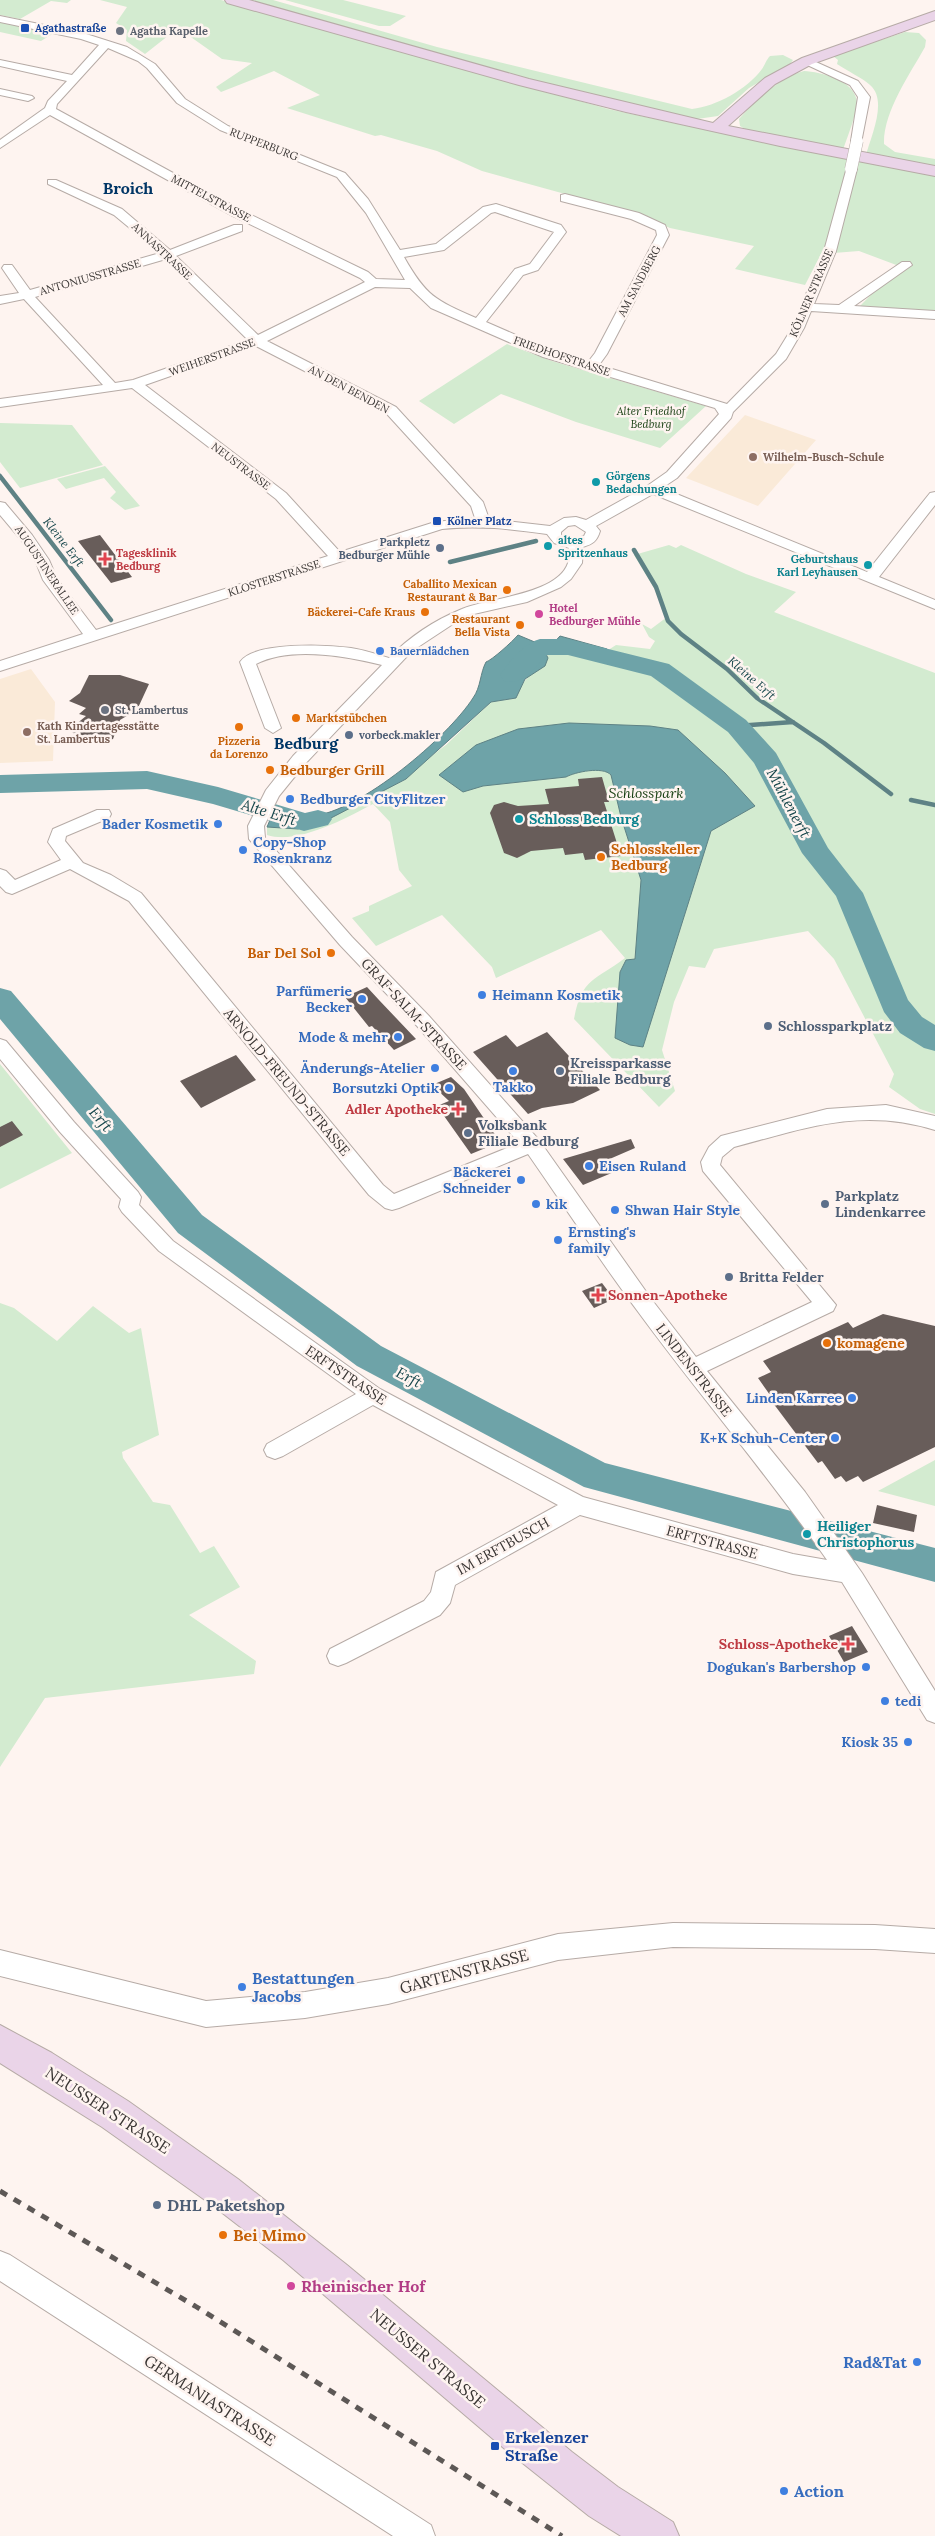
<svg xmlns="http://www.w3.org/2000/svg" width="935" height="2536" font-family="Lora,serif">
<rect width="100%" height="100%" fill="#fef4f0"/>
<!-- education -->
<path fill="#faead8" d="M745,415L816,440L758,506L686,478Z
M31,669L55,702L53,761L0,763V679Z"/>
<!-- green -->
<path fill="#d3ebd0" d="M0,0H71L67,3L51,1L20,19L0,15Z
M100,0H221L608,109L785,147L935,173V311L860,306L899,266L859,251L821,254L805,285L735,269L754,246L670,228L634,213L482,171L437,151L381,135L375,136L287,108L320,95L274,71L221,92L216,87L252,63L222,59L178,28L145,54L126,41L127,30L116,23L127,7Z
M244,0H273L437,47L692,109C717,106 746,90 762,69C765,65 766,60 770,56L783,55L793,60L790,64L749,88L718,116L697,119L531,81Z
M285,0H343L406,16L390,26H379Z
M0,22L54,33L41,41L0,32Z
M905,32L919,33L926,40L925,47C910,74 883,112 884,144L895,152L935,159V168L866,155C871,136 888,100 870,85C861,77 847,71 837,64L838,60L833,56Z
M804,71C821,72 855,80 857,102C857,113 847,138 843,150L747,130L740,126L739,119C756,100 778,78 804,71Z
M507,344L552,361L706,406L660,448L576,422L501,394L454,424L419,401Z
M0,423L72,425L103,465L20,488L0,462Z
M105,466L140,506L125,510L110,498L116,492L104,478L66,489L57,479Z
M669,545L676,548L681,545L746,574L796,592L774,612L935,673V1114L920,1109L889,1087L894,1074L834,959L808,931L714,949L705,968L689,966L674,1002L662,1050L675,1091L659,1107L574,1019C582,977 595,981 625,958L601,930L496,978L492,967L442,915L376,946L352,918L369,911V906L412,886L399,870L390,822L373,804C346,818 298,845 267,835V827L298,829L309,826L406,779L423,762L446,745L491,702L516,698L522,684L551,651L565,648L602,654L616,645L650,649L655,641L649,637L642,624L651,629L667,617L660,598L634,555Z
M0,1064L72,1153L0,1189Z
M0,1303L14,1308L57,1341L93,1306L129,1333L141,1328L159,1435L122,1452L123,1458L153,1502L170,1505L200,1553L214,1546L240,1587L189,1615L256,1661L254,1674L45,1698L0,1767Z
M935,1460V1506L878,1491Z"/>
<!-- water -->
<path fill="#6ea3a8" stroke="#5e8285" d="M518,635L549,648L560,636L607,649L602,654C583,652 563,644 546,654L548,658L545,666L525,679L516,698L491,702L406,779L331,818L298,829L267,827L275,808C288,814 298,818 312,816C360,812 448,737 473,698C481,687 480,673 486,662C492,660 512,642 518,635Z
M569,723L650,726L678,730L725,773L755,806L711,831L643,1047L630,1045L615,1038L620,972L626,960L635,959L641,880L621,817L611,775C603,766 575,772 566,777L483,786L463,792L439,775L476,745L518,729Z"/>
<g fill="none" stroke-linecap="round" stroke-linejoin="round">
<!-- stream -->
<path stroke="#5e8285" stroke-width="4.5" d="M0,476L111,620
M634,550L656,587L668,621L681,634L727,669L757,698L824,743L891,794
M450,562L536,541
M737,726L793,722
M911,800L935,805"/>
<!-- river -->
<path fill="#6ea3a8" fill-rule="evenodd" d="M540,639H568L669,664L746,720L776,753L828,848L863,893L908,1000L922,1017L935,1025V1051L924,1048L900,1033L884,1012L836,896L802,853L754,763L728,732L651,676L568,655H547C534,668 524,686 504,681L500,675C509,662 524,643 540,639Z
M147,771L218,787L305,813L318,810L328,813L332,819L328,825L304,831L213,804L147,789L0,793V775Z
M0,988L11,991L202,1215L381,1346L605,1463L935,1548V1582L584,1487L357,1366L178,1233L0,1019Z"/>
</g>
<!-- building -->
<path fill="#685d5a" d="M100,535L132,577L111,583L78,541Z
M89,675H120L149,684L137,710L130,711V714L120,720L113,739L94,744L68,739L75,734L69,730L86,716L79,714L86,708L69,701L80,693Z
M602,777L609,802H604L621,856L585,860L583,853L565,855L563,848L531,851L517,858L504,853L490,813L494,805L504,802L518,806L549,804L545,789L579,786L578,779Z
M367,987L379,1000L416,1039L394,1050L372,1026L369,1027L345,997Z
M547,1032L600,1090L573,1103L542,1108L528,1114L473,1052L506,1035L517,1047Z
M236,1055L256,1080L201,1108L180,1081Z
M451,1077L464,1089L500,1142L471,1154L437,1106L449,1101L432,1085Z
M12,1121L23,1135L0,1147V1127Z
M631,1139L635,1148L605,1161L614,1172L583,1185L563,1159Z
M602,1283L614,1299L594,1308L582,1291Z
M883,1314L935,1326V1447L863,1482L858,1476L846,1482L841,1476L835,1479L822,1461L818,1463L776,1407L767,1396L770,1395L758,1378L771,1372L763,1361L848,1322L853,1328Z
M877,1505L917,1515L914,1532L873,1523Z
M852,1626L868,1652L844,1662L829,1636Z"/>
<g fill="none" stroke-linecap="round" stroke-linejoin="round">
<defs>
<path id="street" d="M0,16L83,33L127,47L155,64L185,99L228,126L345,173L368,199L400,250L436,244L483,207L496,204L561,225L566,232L538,270L523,275L486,322L553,351L588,362L595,353L657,235L656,230L631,219L561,201V195L565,194L639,213L665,225L669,235L607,354L599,365L727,404L776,354L792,328L824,251L847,167H855L857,169L836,251L814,304L839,305L902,262H910L912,265L854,306L935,311V319L811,311L804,328L786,359L733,412L731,418L677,478L662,488L867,572L930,493L935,492V505L879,577L935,600V609L653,494L596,526L600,531C597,541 593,544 583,547L582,563L571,579L561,587L527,602L474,614L453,624L412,651L305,764L279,796L264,826L265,838L352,937L429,1016L539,1140L652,1300L696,1357L812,1302L703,1171L701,1162L709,1147L721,1136L827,1109L886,1105L935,1116V1130C861,1107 806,1128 734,1147L722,1157L720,1165L836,1305L833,1311L707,1371L805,1492L862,1573L935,1691V1723L927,1720L842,1582L793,1574L580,1515L455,1585L450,1603L440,1615L346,1663L338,1666L330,1663L327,1656L330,1649L424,1601L431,1592L436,1572L558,1505L373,1405L283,1456L275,1459L267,1456L264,1450L267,1444L356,1394L159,1251L122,1212L119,1207L121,1199L60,1132L0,1059V1039L6,1041L74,1122L138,1192L141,1197L139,1205L173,1241L380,1389L583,1497L793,1554L827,1560C768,1475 700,1396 639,1313C600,1261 565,1207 528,1154L399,1208L392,1210L385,1208L369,1195L129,901L70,869L12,894L6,892L0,886V869L6,871L15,880L61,860L48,842L53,829L97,810H109L111,814L109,818L66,836L65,841L83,863L111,875L141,893L383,1185L394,1194L519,1143L417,1026L340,945L249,839L248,826L266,790L293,756L382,665C346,656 290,646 256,664L281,728L273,733L265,728L240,662C254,641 328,645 351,648C364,650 376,654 389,658C409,637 435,620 462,609C487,598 557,595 568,563C569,559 568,552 569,548L554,543L547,534C512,529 477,525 442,529L0,671V661L83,634L43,580L35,560L22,541L0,515V502L5,503L32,535L49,560L57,579L96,630L328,556L276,499L132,388L0,407V399L103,385L24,299L0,304V296L19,293L2,268L4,265H12L30,290L160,253L114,215L48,184V180H56L122,209L170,250L234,225H242V231L176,256L258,335L365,282L360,278L231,215L50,115L0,148V140L45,108L48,101L67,81L0,66V60L72,75L99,45L81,39L0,22ZM108,48L138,61L147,68L177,103L220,130L337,177L366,213L405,280L376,279L368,272L239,209L56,109L57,104ZM495,212L554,232L530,264L515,269L476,318C435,300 426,296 404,257L444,250L491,213ZM166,259L248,340L133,380L115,383L35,297ZM375,287L410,288L431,308L543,357L715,408L719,414L667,472L647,486L586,520L576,517L564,518L550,526L489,519L483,502L396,407L267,341ZM256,346L386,413L471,506L475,518L435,522L340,552L286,493L145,385ZM575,525L586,532L584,536L573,540L561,535V532L568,526Z
M807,58L858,81L870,97L861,143H853L851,141L858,97L850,85L803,63V59Z
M0,89L32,96L34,98L28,101L0,95Z
M673,1923L875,1925L935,1929V1953L875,1949L673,1947L558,1960L388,2004L305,2018L206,2027L0,1976V1950L206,2001L305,1992L388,1978L558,1934Z
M0,2251L10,2255L431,2525L435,2536H393L0,2281Z"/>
<path id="secondary" d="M225,0H249L529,79L713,123L765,78L802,58L935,11V20L812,64L775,84L728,126L935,166V176L780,146L626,112L519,85L227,3Z
M0,2025L52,2053L128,2101L238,2179L347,2265L572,2452L618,2487L673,2522L679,2536H621L589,2516L506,2450L283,2260L212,2205L102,2127L0,2063Z"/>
</defs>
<!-- street casing -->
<use href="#street" stroke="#b6aba6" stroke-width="2"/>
<!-- secondary casing -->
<use href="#secondary" stroke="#b6aba6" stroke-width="2"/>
<!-- street -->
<use href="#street" fill="#fff" fill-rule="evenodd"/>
<!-- secondary -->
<use href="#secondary" fill="#ead4e8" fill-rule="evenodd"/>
<!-- rail -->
<path stroke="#5d5856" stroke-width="5" stroke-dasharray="8 8" stroke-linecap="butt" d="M0,2191L195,2306L562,2536"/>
<defs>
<path id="street-bridge" d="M851,169L857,141"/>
</defs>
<!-- street-bridge casing -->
<use href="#street-bridge" stroke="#b6aba6" stroke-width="13" stroke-linecap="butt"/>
<!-- street-bridge -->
<use href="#street-bridge" stroke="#fff" stroke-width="12"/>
</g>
<!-- markers -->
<g fill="#1a4fb4" stroke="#fef4f0" stroke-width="2">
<rect x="20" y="23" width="10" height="10" rx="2.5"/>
<rect x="432" y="516" width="10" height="10" rx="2.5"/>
<rect x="490" y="2441" width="10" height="10" rx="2.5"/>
</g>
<g fill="#6b7280" stroke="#fef4f0" stroke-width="2">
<circle cx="120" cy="31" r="5"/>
<circle cx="105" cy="710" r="5"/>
</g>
<g fill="#8d6e63" stroke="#fef4f0" stroke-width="2">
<circle cx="753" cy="457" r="5"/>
<circle cx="27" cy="732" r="5"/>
</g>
<g fill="#0f9aa8" stroke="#fef4f0" stroke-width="2">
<circle cx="596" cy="482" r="5"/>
<circle cx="548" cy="546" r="5"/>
<circle cx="868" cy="565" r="5"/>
<circle cx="519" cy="819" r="5"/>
<circle cx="807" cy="1534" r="5"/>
</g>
<g fill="#5c6f8a" stroke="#fef4f0" stroke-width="2">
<circle cx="440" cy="548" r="5"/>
<circle cx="349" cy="735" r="5"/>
<circle cx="768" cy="1026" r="5"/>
<circle cx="560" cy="1071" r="5"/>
<circle cx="468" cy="1133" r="5"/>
<circle cx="825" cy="1204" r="5"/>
<circle cx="729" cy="1277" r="5"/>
<circle cx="157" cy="2205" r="5"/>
</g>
<g fill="#e0444e" stroke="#fef4f0" stroke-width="2">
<path d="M102.5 551.5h5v5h5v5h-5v5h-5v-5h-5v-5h5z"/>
<path d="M455.5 1101.5h5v5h5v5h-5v5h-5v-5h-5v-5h5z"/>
<path d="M595.5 1287.5h5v5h5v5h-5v5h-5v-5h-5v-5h5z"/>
<path d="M845.5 1636.5h5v5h5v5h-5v5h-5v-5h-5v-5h5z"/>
</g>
<g fill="#e8710a" stroke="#fef4f0" stroke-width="2">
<circle cx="507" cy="590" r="5"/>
<circle cx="425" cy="612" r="5"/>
<circle cx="520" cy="625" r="5"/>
<circle cx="296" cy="718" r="5"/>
<circle cx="239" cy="727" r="5"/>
<circle cx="270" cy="770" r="5"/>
<circle cx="601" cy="857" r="5"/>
<circle cx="331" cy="953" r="5"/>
<circle cx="827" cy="1343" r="5"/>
<circle cx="223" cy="2235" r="5"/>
</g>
<g fill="#d1479c" stroke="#fef4f0" stroke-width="2">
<circle cx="539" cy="614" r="5"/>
<circle cx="291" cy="2286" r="5"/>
</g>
<g fill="#3f7fe0" stroke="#fef4f0" stroke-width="2">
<circle cx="380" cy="651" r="5"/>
<circle cx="290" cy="799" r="5"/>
<circle cx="218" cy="824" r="5"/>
<circle cx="243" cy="850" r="5"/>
<circle cx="482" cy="995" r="5"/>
<circle cx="362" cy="999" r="5"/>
<circle cx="398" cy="1037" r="5"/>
<circle cx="435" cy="1068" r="5"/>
<circle cx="513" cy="1071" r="5"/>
<circle cx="449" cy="1088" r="5"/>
<circle cx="589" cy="1166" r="5"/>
<circle cx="521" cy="1180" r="5"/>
<circle cx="536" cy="1204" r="5"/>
<circle cx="615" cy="1210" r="5"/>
<circle cx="558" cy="1240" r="5"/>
<circle cx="852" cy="1398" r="5"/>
<circle cx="835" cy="1438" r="5"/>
<circle cx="866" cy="1667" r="5"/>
<circle cx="885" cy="1701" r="5"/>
<circle cx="908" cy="1742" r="5"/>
<circle cx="242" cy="1987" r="5"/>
<circle cx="917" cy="2362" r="5"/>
<circle cx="784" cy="2491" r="5"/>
</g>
<g text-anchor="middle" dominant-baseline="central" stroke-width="5" stroke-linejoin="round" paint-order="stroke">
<!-- far-transit labels -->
<g font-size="11" font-weight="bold" fill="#164399" stroke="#fef4f0" text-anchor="start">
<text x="35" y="28">Agathastraße</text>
<text x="447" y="521">Kölner Platz</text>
</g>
<!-- far-worship labels -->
<g font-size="11" font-weight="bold" fill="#5b616d" stroke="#fef4f0" text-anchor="start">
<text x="130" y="31">Agatha Kapelle</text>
<text x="115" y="710">St. Lambertus</text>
</g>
<!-- far-street labels -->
<g font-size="11" fill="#393533" stroke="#fef4f0">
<text transform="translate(264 144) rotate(21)">RUPPERBURG</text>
<text transform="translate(211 198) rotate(28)">MITTELSTRASSE</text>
<text transform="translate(162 251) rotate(43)">ANNASTRASSE</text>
<text transform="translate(90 277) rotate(-16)">ANTONIUSSTRASSE</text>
<text transform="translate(639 281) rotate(-62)">AM SANDBERG</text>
<text transform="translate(811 293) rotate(-67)">KÖLNER STRASSE</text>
<text transform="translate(562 356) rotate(19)">FRIEDHOFSTRASSE</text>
<text transform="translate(212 357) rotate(-20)">WEIHERSTRASSE</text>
<text transform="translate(349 389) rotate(28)">AN DEN BENDEN</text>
<text transform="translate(241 466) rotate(37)">NEUSTRASSE</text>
<text transform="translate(47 570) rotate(56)">AUGUSTINERALLEE</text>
<text transform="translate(274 578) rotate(-18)">KLOSTERSTRASSE</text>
</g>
<!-- far-park labels -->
<g font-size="11" font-style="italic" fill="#143c0e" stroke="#fef4f0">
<text x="651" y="411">Alter Friedhof<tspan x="651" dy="13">Bedburg</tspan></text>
</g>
<!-- far-education labels -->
<g font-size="11" font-weight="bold" fill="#785e54" stroke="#fef4f0" text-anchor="start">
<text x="763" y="457">Wilhelm-Busch-Schule</text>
<text x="37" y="726">Kath Kindertagesstätte<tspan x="37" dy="13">St. Lambertus</tspan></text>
</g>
<!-- far-culture labels -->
<g font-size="11" font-weight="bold" fill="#0d838f" stroke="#fef4f0" text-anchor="start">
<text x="606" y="476">Görgens<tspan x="606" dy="13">Bedachungen</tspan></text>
<text x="558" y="540">altes<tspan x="558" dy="13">Spritzenhaus</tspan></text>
<text x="858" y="559" text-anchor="end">Geburtshaus<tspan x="858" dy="13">Karl Leyhausen</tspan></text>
</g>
<!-- far-service labels -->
<g font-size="11" font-weight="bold" fill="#4e5e75" stroke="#fef4f0" text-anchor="end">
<text x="430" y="542">Parkpletz<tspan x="430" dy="13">Bedburger Mühle</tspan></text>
<text x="359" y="735" text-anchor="start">vorbeck.makler</text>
</g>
<!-- far-health labels -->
<g font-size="11" font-weight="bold" fill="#be3a42" stroke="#fef4f0" text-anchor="start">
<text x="116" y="553">Tagesklinik<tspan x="116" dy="13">Bedburg</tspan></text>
</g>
<!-- far-food labels -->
<g font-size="11" font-weight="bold" fill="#c56008" stroke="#fef4f0" text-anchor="end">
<text x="497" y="584">Caballito Mexican<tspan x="497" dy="13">Restaurant &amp; Bar</tspan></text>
<text x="415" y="612">Bäckerei-Cafe Kraus</text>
<text x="510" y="619">Restaurant<tspan x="510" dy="13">Bella Vista</tspan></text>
<text x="306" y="718" text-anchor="start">Marktstübchen</text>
<text x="239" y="741" text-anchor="middle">Pizzeria<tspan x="239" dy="13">da Lorenzo</tspan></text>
</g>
<!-- far-hotel labels -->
<g font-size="11" font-weight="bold" fill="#b23c85" stroke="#fef4f0" text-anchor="start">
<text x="549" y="608">Hotel<tspan x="549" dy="13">Bedburger Mühle</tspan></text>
</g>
<!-- far-shop labels -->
<g font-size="11" font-weight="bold" fill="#366cbe" stroke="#fef4f0" text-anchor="start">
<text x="390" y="651">Bauernlädchen</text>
</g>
<!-- far-water labels -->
<g font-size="12" font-style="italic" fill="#16464b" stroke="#fef4f0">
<text transform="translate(64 542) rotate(52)">Kleine Erft</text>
<text transform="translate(752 678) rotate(41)">Kleine Erft</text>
</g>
<!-- food labels -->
<g font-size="14" font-weight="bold" fill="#c56008" stroke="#fef4f0" text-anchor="start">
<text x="280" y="770">Bedburger Grill</text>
<text x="611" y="849">Schlosskeller<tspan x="611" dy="16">Bedburg</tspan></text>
<text x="321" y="953" text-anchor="end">Bar Del Sol</text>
<text x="837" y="1343">komagene</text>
</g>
<!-- park labels -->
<g font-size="14" font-style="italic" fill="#143c0e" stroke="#fef4f0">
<text x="646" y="793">Schlosspark</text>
</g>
<!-- shop labels -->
<g font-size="14" font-weight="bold" fill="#366cbe" stroke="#fef4f0" text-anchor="end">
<text x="300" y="799" text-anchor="start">Bedburger CityFlitzer</text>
<text x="208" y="824">Bader Kosmetik</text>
<text x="253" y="842" text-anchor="start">Copy-Shop<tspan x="253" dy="16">Rosenkranz</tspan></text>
<text x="352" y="991">Parfümerie<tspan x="352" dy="16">Becker</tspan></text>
<text x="492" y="995" text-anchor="start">Heimann Kosmetik</text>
<text x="388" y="1037">Mode &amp; mehr</text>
<text x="425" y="1068">Änderungs-Atelier</text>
<text x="513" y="1087" text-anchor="middle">Takko</text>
<text x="439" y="1088">Borsutzki Optik</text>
<text x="599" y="1166" text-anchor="start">Eisen Ruland</text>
<text x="511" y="1172">Bäckerei<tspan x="511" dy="16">Schneider</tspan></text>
<text x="546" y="1204" text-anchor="start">kik</text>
<text x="625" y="1210" text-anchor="start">Shwan Hair Style</text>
<text x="568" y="1232" text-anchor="start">Ernsting's<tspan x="568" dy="16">family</tspan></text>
<text x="842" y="1398">Linden Karree</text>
<text x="825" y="1438">K+K Schuh-Center</text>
<text x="856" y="1667">Dogukan's Barbershop</text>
<text x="895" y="1701" text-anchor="start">tedi</text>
<text x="898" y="1742">Kiosk 35</text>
</g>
<!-- culture labels -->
<g font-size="14" font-weight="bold" fill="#0d838f" stroke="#fef4f0" text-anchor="start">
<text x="529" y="819">Schloss Bedburg</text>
<text x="817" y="1526">Heiliger<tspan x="817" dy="16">Christophorus</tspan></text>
</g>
<!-- street labels -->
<g font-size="14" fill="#393533" stroke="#fef4f0">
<text transform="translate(414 1014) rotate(47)">GRAF-SALM-STRASSE</text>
<text transform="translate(287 1082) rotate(50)">ARNOLD-FREUND-STRASSE</text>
<text transform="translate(694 1370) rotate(52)">LINDENSTRASSE</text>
<text transform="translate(346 1375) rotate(34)">ERFTSTRASSE</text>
<text transform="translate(712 1542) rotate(15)">ERFTSTRASSE</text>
<text transform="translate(503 1546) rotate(-29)">IM ERFTBUSCH</text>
</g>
<!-- service labels -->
<g font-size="14" font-weight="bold" fill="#4e5e75" stroke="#fef4f0" text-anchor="start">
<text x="778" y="1026">Schlossparkplatz</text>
<text x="570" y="1063">Kreissparkasse<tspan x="570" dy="16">Filiale Bedburg</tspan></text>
<text x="478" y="1125">Volksbank<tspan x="478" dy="16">Filiale Bedburg</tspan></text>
<text x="835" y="1196">Parkplatz<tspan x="835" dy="16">Lindenkarree</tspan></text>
<text x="739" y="1277">Britta Felder</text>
</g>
<!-- health labels -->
<g font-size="14" font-weight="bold" fill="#be3a42" stroke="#fef4f0" text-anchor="end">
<text x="448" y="1109">Adler Apotheke</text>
<text x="608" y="1295" text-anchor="start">Sonnen-Apotheke</text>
<text x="838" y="1644">Schloss-Apotheke</text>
</g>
<!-- water labels -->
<g font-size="15" font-style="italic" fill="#16464b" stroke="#fef4f0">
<text transform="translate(789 803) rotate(62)">Mühlenerft</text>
<text transform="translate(269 812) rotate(17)">Alte Erft</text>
<text transform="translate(101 1119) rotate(50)">Erft</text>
<text transform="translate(409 1377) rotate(28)">Erft</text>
</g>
<!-- far-district labels -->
<g font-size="16" font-weight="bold" fill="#003666" stroke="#fef4f0">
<text x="128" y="188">Broich</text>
<text x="306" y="743">Bedburg</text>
</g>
<!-- near-street labels -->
<g font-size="16" fill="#393533" stroke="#fef4f0">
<text transform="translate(464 1971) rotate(-15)">GARTENSTRASSE</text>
<text transform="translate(108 2110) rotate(33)">NEUSSER STRASSE</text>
<text transform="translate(428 2358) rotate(40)">NEUSSER STRASSE</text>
<text transform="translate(210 2400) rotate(33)">GERMANIASTRASSE</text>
</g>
<!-- near-shop labels -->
<g font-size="16" font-weight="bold" fill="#366cbe" stroke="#fef4f0" text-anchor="start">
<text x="252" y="1978">Bestattungen<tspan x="252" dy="18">Jacobs</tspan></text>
<text x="907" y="2362" text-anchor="end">Rad&amp;Tat</text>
<text x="794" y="2491">Action</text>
</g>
<!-- near-service labels -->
<g font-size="16" font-weight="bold" fill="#4e5e75" stroke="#fef4f0" text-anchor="start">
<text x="167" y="2205">DHL Paketshop</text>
</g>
<!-- near-food labels -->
<g font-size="16" font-weight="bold" fill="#c56008" stroke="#fef4f0" text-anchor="start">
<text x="233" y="2235">Bei Mimo</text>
</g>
<!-- near-hotel labels -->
<g font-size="16" font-weight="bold" fill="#b23c85" stroke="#fef4f0" text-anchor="start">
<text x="301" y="2286">Rheinischer Hof</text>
</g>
<!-- near-transit labels -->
<g font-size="16" font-weight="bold" fill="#164399" stroke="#fef4f0" text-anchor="start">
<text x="505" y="2437">Erkelenzer<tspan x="505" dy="18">Straße</tspan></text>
</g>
</g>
</svg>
